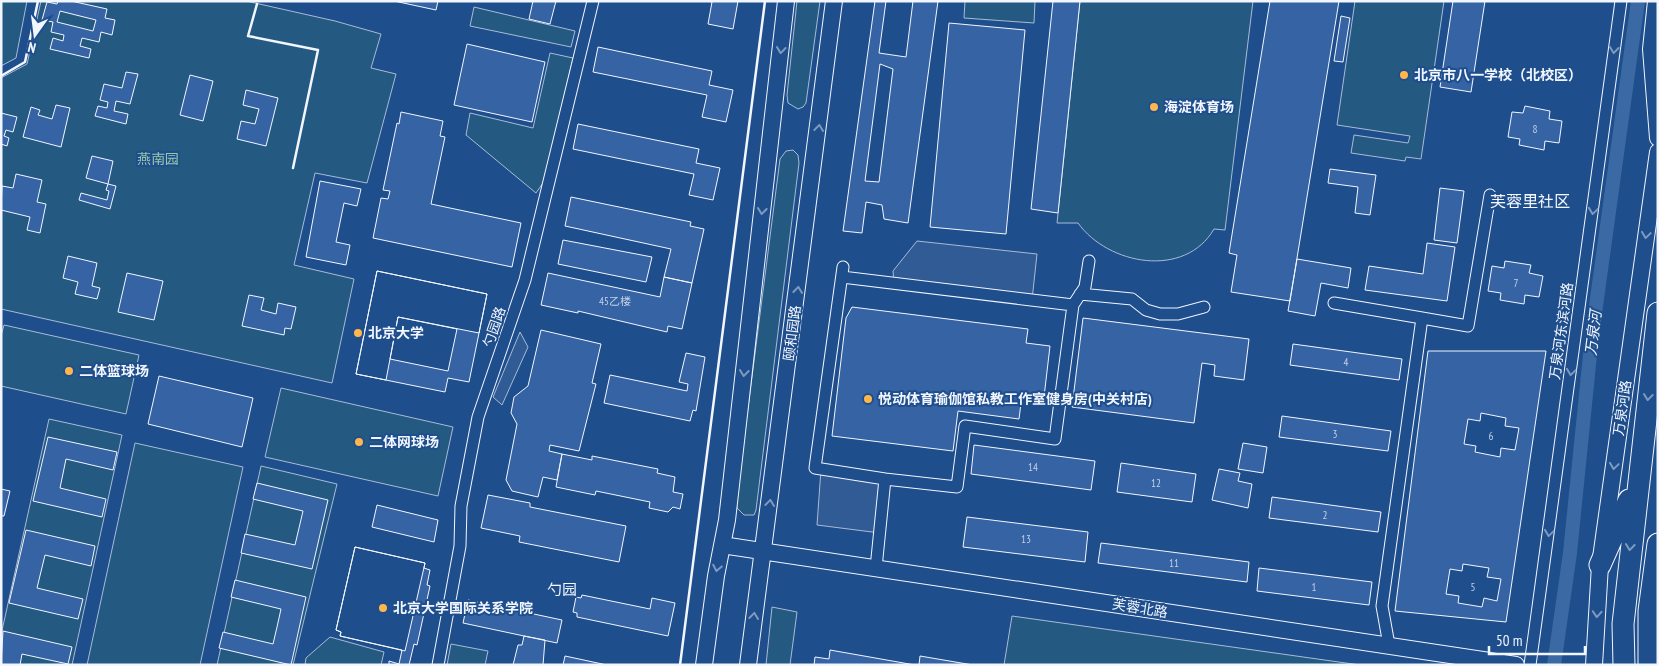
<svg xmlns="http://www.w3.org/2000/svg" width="1659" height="666" font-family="'PT Sans Narrow','Noto Sans SC',sans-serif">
<rect width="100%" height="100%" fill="#1f4e8c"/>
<!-- green -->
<path fill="#245a82" stroke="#a8bbd7" d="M1,1H27L16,58L1,66Z
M41,1H246L335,21L381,34L371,68L396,74L367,183L315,173L294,265L354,279L332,383L1,309V78L27,64Z
M797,1H820L806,103L803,107L798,109L788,103L787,95Z
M965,1H1035L1034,23L964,18Z
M1080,1H1253L1225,230L1214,229C1185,279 1108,265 1078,223H1057Z
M1355,1H1444L1421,159L1406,157L1405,161L1351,153L1354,135L1408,143L1410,136L1337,125Z
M474,7L575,31L571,47L470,26Z
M550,53L573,58L545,180L536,193L466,135L470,113L533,128Z
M793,150L798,155L799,163L756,510L754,515H744L737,508L736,501L780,159L786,151Z
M4,325L139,355L126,414L1,386V336Z
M281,388L453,427L438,496L265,457Z
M49,419L122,435L72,665H1V635Z
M135,443L243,467L200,665H87Z
M261,466L337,484L293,665H217Z
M772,607L797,612L790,665H766Z
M1012,616L1360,665H1004Z
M330,637L384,652L381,665H305L306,658Z
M451,644L488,651L485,665H447Z"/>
<!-- parking -->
<path fill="#305b95" stroke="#a8bbd7" d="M917,241L1037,254L1032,300L894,283L893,271Z
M520,332L528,347L502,405L493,397Z
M821,469L885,479L880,533L817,525Z"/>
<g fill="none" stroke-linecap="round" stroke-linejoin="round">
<!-- canal -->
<path stroke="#3b69a3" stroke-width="14" d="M1554,665L1570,553L1592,335L1638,1"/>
</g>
<!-- building -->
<path fill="#3563a3" stroke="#f2f6ff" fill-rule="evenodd" d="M58,1H71L107,9L105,18L115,20L112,35L101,32L99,42L82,38L80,46L91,49L89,58L50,49L53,38L63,41L64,35L51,32L53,22L42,20L47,2L57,4ZM60,11L96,20L93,31L57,22Z
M394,1H438L436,10Z
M533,1H556L550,24L529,19Z
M706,1H738L733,29L708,24L712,2Z
M875,1H886L879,53L906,57L913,1H938L908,223L884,219L882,205L866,202L862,233L843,231ZM880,64L893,69L879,182L865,181Z
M1053,1H1080L1058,213L1031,209Z
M1270,1H1339L1290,301L1231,292L1237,255L1229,253Z
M1453,1H1485L1471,92L1440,87Z
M1341,16L1350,18L1343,62L1334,61Z
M949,23L1025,30L1006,234L930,227Z
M467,44L545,62L532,122L454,105Z
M598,47L712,71L709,85L733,90L726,122L702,117L707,95L593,72Z
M126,72L138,74L130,104L116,101L114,111L128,114L126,124L95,116L98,106L107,108L108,102L100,100L104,84L122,88Z
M190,75L213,81L203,121L180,115Z
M246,90L278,98L266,146L237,139L241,121L255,124L259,109L243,105Z
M56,105L70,108L61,147L23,137L31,107L40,110L38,115L52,119Z
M1525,106L1550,111L1549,119L1562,121L1559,143L1545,141L1544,150L1519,145L1520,139L1508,137L1512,112L1523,113Z
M401,112L443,121L440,136L445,137L431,204L521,223L512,267L373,238L381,198L388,199L390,191L383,190L397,123L399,124Z
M1,113L17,117L13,132L6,130L4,136L9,138L7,146L1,144Z
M578,124L699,149L696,163L720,168L713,200L689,195L694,174L573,149Z
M92,156L113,161L108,184L86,178Z
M1330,169L1376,175L1370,215L1355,213L1358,187L1328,183Z
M16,174L42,180L37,202L46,204L40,233L27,230L30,217L1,210L2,186L13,188Z
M320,181L361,189L357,206L344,203L336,242L350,245L346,265L306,257Z
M108,184L116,186L110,209L79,200L81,193L107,200L109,191L106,190Z
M1440,188L1464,191L1457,243L1434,240Z
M571,197L691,222L690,226L704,229L692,283L664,277L671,249L565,226Z
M563,240L652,257L646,282L558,264Z
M1427,243L1455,247L1447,301L1365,290L1369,266L1423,274Z
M68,256L97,263L92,286L100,288L97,299L75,294L78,282L63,278Z
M1297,259L1351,268L1348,288L1321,283L1315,316L1288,311Z
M1505,261L1531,265L1529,273L1543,276L1539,297L1525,295L1524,304L1500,300L1501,293L1488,291L1492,266L1504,268Z
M377,271L487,294L469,382L448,378L445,392L356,374ZM398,317L457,329L448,371L390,359Z
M377,271L487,294L479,333L398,317L386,380L356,374Z
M127,273L163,281L154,320L118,312Z
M548,273L660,297L664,277L692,283L682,329L668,326L667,332L578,311V313L541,305Z
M249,295L264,298L261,310L276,314L278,303L296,307L291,329L285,328L284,335L242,326Z
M852,307L1028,329L1026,343L1050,346L1044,397L1022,395L1019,419L958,411L953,451L832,436L846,318Z
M1083,318L1249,339L1244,380L1214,376L1215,365L1202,363L1194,423L1072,407Z
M541,330L601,344L592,383L596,384L579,451L550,445L549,451L562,454L557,480L543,477L538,497L512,491L506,480L517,424L511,413L514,397L528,386Z
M1293,344L1402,359L1399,380L1290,365Z
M1428,351H1546L1506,622L1395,611Z
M686,353L705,357L696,411L693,410L690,421L604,403L610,375L687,391L688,384L679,382Z
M159,376L253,398L242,447L148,424Z
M1481,413L1506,418L1505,426L1519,428L1515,450L1501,448L1500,457L1475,452L1476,446L1464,444L1468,419L1480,421Z
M1282,416L1391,431L1388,451L1279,437Z
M48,437L117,452L113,470L66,459L60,488L106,499L102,517L33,501Z
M1243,443L1267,447L1263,473L1238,469Z
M974,445L1095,461L1091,490L971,474Z
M562,454L592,460V456L658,469L657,473L675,477L673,492L683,494L680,509L673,507L668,512L649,508L650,502L596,491L595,495L556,487Z
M1121,463L1196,474L1192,502L1117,492Z
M1219,469L1240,473L1238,481L1252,484L1248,508L1212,500Z
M257,483L328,500L312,569L241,553L245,534L295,545L303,511L253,499Z
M1,489L10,491L4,516H1Z
M488,495L530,503V507L626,526L619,562L519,542L520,536L481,528Z
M1272,497L1381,512L1378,532L1269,518Z
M377,505L438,520L434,542L372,527Z
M967,517L1088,532L1085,562L963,547Z
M26,530L95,546L91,566L45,555L37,588L83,599L78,619L9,603Z
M1101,543L1249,562L1247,582L1098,563Z
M355,547L425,563L424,568L430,570L427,585L430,586L417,645L414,644L409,665H389V661L399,664L402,650L340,636L341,632L336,630Z
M355,547L425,563L405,651L340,636L341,632L336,630Z
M1463,564L1489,568L1487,577L1501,579L1497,601L1484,598L1482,607L1458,603L1459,596L1446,594L1450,569L1462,571Z
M1259,568L1372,582L1369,605L1257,591Z
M235,580L306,597L291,665L219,648L223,632L273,644L277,627L281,609L231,597Z
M582,595L650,609L652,598L675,603L668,636L577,617V613L573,612L576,597L581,598Z
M468,600L562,620L557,643L463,623Z
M3,631L72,647L68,664L22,654L20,665H1Z
M524,636L545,640L543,665H513L518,645H522Z
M830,650L915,665H814L815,657L829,659Z
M565,656L607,665H563Z
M920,656L973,665H919Z"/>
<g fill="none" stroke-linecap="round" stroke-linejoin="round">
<defs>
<path id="street" d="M843,267L815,468L885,479
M842,277L1073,305
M1080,294L1132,299L1146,310L1160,314H1178L1204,307
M1334,303L1422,318L1382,606L1389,645
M1422,318L1468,326L1490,195
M876,568L885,479L957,487L965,426L1055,439L1073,305L1085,287L1089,261
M438,665L460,546L461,506L478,417L525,280L593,1
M1530,665L1621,1"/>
<path id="secondary" d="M1656,1L1651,49L1658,138
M722,545L1516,665
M704,665L716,576L727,520L786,1
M748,665L834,1
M1594,665L1600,565L1658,152"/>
<path id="highway" d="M1600,565L1629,500
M1624,665L1623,624L1658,313
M1649,665V611L1658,544"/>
</defs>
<!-- street casing -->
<use href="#street" stroke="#f2f6ff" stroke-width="13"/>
<!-- secondary casing -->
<use href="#secondary" stroke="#f2f6ff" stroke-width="18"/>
<!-- highway casing -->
<use href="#highway" stroke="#f2f6ff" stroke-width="23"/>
<!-- street -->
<use href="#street" stroke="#1f4e8c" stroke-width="11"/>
<!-- secondary -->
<use href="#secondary" stroke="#1f4e8c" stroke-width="16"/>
<!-- highway -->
<use href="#highway" stroke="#1f4e8c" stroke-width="21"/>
<!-- wall -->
<path stroke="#f2f6ff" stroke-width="2.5" d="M257,4L248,36L318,50L293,168
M1,76L25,62L38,1
M680,665L765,1"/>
</g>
<!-- one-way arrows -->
<defs><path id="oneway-chevron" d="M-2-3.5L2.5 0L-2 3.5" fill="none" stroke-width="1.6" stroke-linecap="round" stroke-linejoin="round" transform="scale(1.25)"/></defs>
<g stroke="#7e9ac0">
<use href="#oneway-chevron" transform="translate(781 50) rotate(96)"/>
<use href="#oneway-chevron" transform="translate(1614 50) rotate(97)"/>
<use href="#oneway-chevron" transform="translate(819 128) rotate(-83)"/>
<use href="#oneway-chevron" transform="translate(762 211) rotate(97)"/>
<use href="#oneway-chevron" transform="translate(1593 211) rotate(98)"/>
<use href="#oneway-chevron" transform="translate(1646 235) rotate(98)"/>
<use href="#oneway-chevron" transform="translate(798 290) rotate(-83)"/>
<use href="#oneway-chevron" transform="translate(1571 372) rotate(98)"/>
<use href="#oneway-chevron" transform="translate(744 373) rotate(97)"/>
<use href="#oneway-chevron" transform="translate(1648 397) rotate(97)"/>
<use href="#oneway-chevron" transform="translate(1614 466) rotate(98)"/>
<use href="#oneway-chevron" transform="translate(770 503) rotate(-83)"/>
<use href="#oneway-chevron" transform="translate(1549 533) rotate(98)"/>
<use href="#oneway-chevron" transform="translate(1630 547) rotate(96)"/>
<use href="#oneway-chevron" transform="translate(717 568) rotate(101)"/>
<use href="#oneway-chevron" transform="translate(1597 614) rotate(94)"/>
<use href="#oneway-chevron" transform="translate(754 616) rotate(-83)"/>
</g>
<!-- markers -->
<g fill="#ffb74d" stroke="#1f4e8c" stroke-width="2">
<circle cx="1404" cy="75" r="5"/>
<circle cx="1154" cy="107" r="5"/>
<circle cx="358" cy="333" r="5"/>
<circle cx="69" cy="371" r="5"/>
<circle cx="868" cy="399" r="5"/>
<circle cx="359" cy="442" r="5"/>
<circle cx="383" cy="608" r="5"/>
</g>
<g text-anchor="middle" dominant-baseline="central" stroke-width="4" stroke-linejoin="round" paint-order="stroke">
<!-- number labels -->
<g font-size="11" fill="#c3d1e8">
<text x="1535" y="129">8</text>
<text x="1516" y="283">7</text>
<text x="615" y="301">45乙楼</text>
<text x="1346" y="362">4</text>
<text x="1335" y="434">3</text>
<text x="1491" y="436">6</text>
<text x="1033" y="467">14</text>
<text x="1156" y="483">12</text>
<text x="1325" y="515">2</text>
<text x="1026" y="539">13</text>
<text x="1174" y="563">11</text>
<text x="1314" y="587">1</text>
<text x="1473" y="587">5</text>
</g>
<!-- poi labels -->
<g font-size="14" font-weight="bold" fill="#f2f6ff" stroke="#1f4e8c" text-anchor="start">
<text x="1414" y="75">北京市八一学校（北校区）</text>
<text x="1164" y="107">海淀体育场</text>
<text x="368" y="333">北京大学</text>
<text x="79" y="371">二体篮球场</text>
<text x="878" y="399">悦动体育瑜伽馆私教工作室健身房(中关村店)</text>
<text x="369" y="442">二体网球场</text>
<text x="393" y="608">北京大学国际关系学院</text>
</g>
<!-- park labels -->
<g font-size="14" fill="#97c8a6" stroke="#1f4e8c">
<text x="158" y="159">燕南园</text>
</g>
<!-- street labels -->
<g font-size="14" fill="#f2f6ff" stroke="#1f4e8c">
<text transform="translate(494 327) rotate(-71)">勺园路</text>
<text transform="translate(1561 331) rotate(-82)">万泉河东滨河路</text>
<text transform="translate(792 333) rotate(-83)">颐和园路</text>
<text transform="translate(1622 408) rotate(-82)">万泉河路</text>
<text transform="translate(1140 608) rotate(9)">芙蓉北路</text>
</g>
<!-- water labels -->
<g font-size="15" font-style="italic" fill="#f2f6ff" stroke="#1f4e8c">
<text transform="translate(1593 333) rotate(-83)">万泉河</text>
</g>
<!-- neighbourhood labels -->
<g font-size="15" fill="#f2f6ff" stroke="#1f4e8c">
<text x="562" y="589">勺园</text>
</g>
<!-- quarter labels -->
<g font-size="16" fill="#f2f6ff" stroke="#1f4e8c">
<text x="1530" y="201">芙蓉里社区</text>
</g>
</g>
<!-- border -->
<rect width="1659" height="666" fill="none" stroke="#f2f6ff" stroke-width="5"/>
<!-- north arrow -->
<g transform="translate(35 35) rotate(194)" stroke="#1f4e8c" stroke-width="4" paint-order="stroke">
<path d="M0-4L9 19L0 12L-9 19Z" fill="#f2f6ff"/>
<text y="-8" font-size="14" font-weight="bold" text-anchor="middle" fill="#f2f6ff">N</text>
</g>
<!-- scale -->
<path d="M1489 646v8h96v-8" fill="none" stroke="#f2f6ff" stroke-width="2.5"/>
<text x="1496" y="646" font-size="15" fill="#f2f6ff" stroke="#1f4e8c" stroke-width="4" paint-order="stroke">50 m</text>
</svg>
